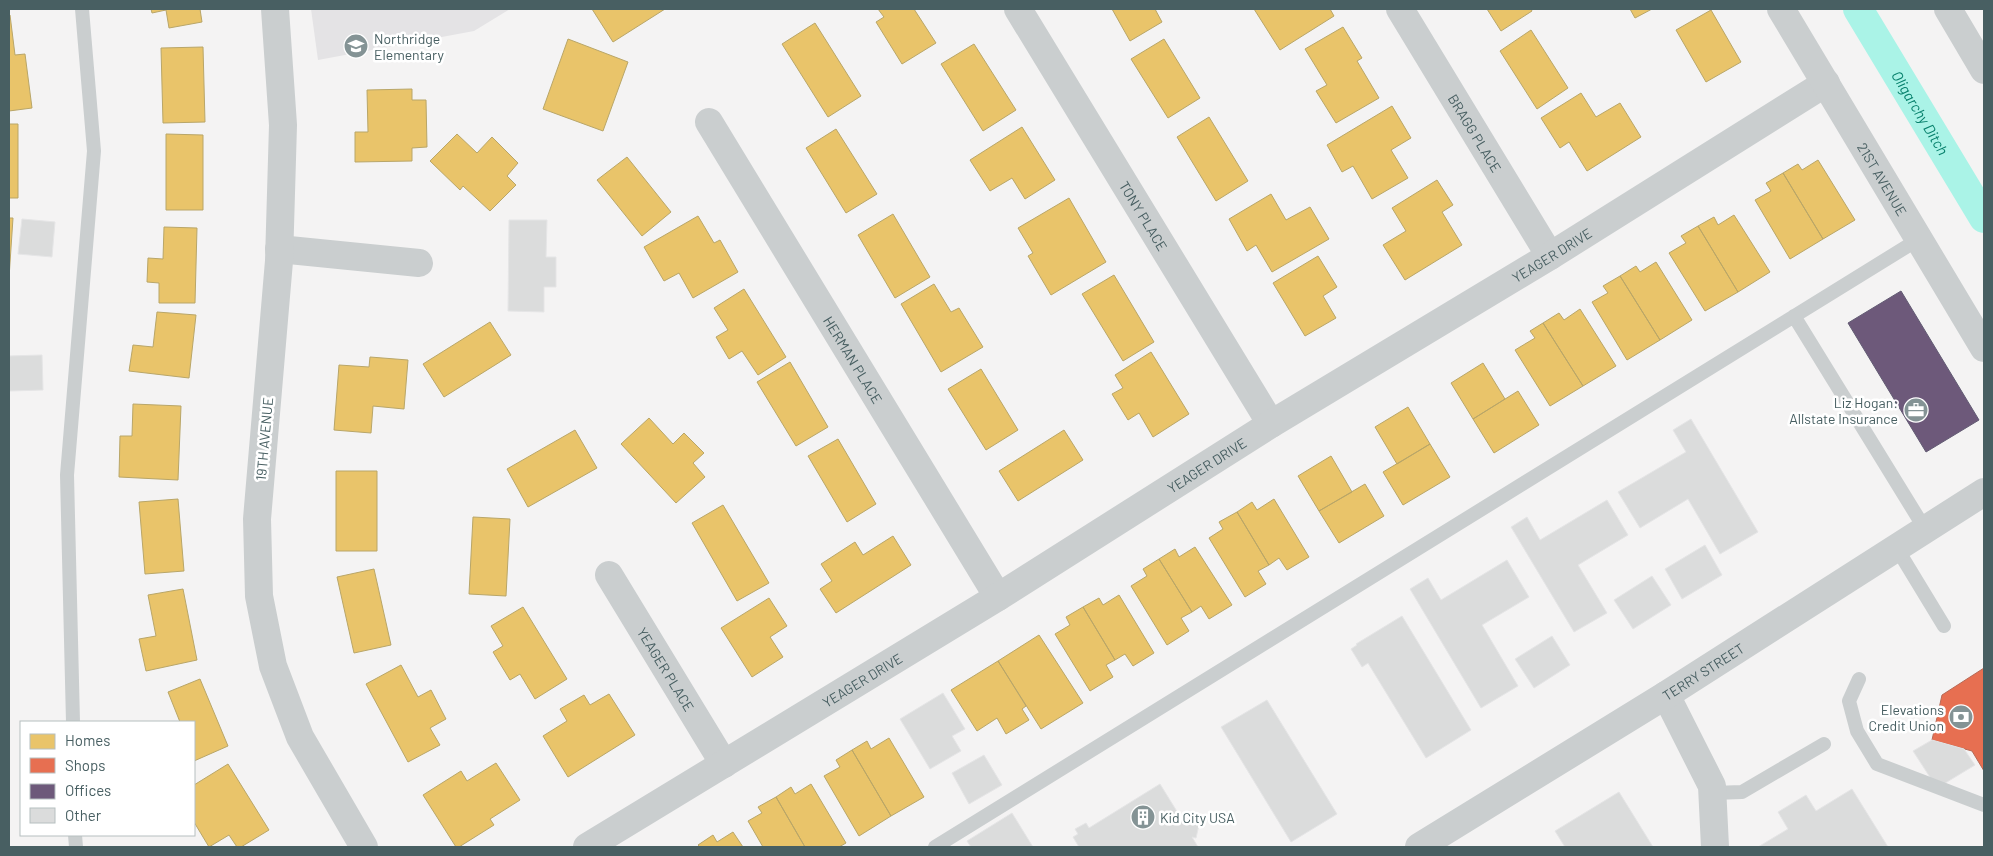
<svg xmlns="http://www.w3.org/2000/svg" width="1993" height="856" font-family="Barlow,sans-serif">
<rect width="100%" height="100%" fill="#f4f3f3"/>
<!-- education -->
<path fill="#e4e3e5" d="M311,9H510L474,31L318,60Z"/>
<!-- homes -->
<path fill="#e9c46a" stroke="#b9a668" d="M151,9H200L202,22L169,28L166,10L152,13Z
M592,9H665L613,42Z
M878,9H914L936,43L902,64L876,22L884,17Z
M1112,9H1155L1162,22L1130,41Z
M1254,9H1330L1334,16L1280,50Z
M1487,9H1531L1532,11L1501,31Z
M1630,9H1652L1635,18Z
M1711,10L1741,62L1706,82L1676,30Z
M9,15H10L15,55L25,54L32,108L9,111Z
M815,23L861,96L828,117L782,44Z
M1343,27L1362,58L1357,61L1379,98L1336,123L1316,91L1327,85L1305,49Z
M1531,30L1568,88L1537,109L1500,51Z
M568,39L628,62L603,131L543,109Z
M1164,39L1200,98L1168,118L1131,59Z
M974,44L1016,110L983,131L941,64Z
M203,47L205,122L163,123L161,48Z
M412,89V100H426L427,147L412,148V161L355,162V132H368L367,90Z
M1581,93L1596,117L1620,103L1641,137L1587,171L1569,142L1560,148L1541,118Z
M1392,106L1411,138L1391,150L1408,178L1372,199L1353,166L1342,172L1327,145Z
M1209,117L1248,181L1216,201L1177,137Z
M9,124H18V198H9Z
M1022,127L1055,180L1025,199L1012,178L990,191L970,160Z
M836,129L877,194L846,213L806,148Z
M166,134L203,135V210H166Z
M457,134L477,153L492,137L518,163L507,176L516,185L490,211L463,186L460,190L430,161Z
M627,157L671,212L642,236L597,180Z
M1818,160L1855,220L1823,239L1783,173L1798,164L1802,170Z
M1783,173L1823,239L1790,259L1755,200L1771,191L1766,183Z
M1437,180L1453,205L1442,212L1462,245L1405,280L1383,245L1406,231L1392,208Z
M1271,194L1286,220L1310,207L1329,239L1272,272L1256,245L1247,251L1229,219Z
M1069,198L1106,262L1051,295L1028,256L1033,253L1018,228Z
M893,214L930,277L895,298L858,235Z
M1734,215L1770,272L1738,292L1698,226L1714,217L1718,225Z
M698,216L714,243L720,240L738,272L693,298L679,273L664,281L644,247Z
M9,218H13L9,278Z
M1698,226L1738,292L1705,311L1669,253L1686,243L1681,236Z
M164,227L197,228L195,303H159V283L147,282L148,258L163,259Z
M1318,256L1337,287L1323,296L1336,318L1305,336L1273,283Z
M1656,262L1692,320L1660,340L1620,276L1636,266L1640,272Z
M1114,275L1154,342L1123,361L1082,294Z
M1620,276L1660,340L1627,360L1592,302L1608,293L1603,286Z
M934,284L951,312L959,308L983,347L941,372L901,304Z
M744,289L786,357L758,375L742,351L729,359L716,337L728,330L714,308Z
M1580,309L1616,366L1583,386L1543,323L1559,313L1564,320Z
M157,312L196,315L189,378L129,371L133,345L153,347Z
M490,322L511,355L444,397L423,364Z
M1543,323L1583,386L1550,406L1515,350L1535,338L1530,331Z
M1151,352L1189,414L1153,437L1139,413L1128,420L1112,394L1123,388L1115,375Z
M370,357L408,360L404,409L373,406L371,433L334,430L339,365L369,367Z
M790,362L828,427L796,446L757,382Z
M1483,363L1505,399L1473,419L1451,383Z
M981,369L1018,430L986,450L948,389Z
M1518,391L1539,425L1494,453L1473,419Z
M133,404L181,406L178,480L119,477L120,436H132Z
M1408,407L1430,444L1397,464L1375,427Z
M649,418L673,444L684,433L704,453L693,463L705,477L676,503L621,444Z
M575,430L597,468L528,507L507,469Z
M1064,430L1083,460L1018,501L999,471Z
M838,439L876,504L847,522L808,456Z
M1430,444L1450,477L1403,505L1383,472Z
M1331,456L1352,492L1319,511L1298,476Z
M336,471H377V551H336Z
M1365,484L1384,516L1339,543L1319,511Z
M178,499L184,571L145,574L139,502Z
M1274,499L1309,557L1287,570L1279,558L1269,565L1237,512L1252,502L1257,510Z
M723,505L769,583L737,601L692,523Z
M1237,512L1269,565L1258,571L1266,584L1245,597L1209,538L1223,529L1219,522Z
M473,517L510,519L506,596L469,594Z
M893,536L911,565L836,613L820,589L832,581L821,564L855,542L863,555Z
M1195,547L1232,605L1209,619L1201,606L1192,612L1159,559L1175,549L1179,557Z
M1159,559L1192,612L1181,618L1189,631L1167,645L1131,586L1147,576L1143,569Z
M374,569L391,645L354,653L337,577Z
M183,589L197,660L146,671L139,639L156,636L148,595Z
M1119,595L1154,653L1133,666L1125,654L1115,660L1083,607L1099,598L1103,605Z
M769,598L787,626L770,637L783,657L752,677L721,628Z
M523,607L567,679L535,699L520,674L510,680L493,652L503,646L491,626Z
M1083,607L1115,660L1106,665L1113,677L1090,691L1055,634L1070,625L1066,617Z
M1039,635L1083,703L1041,729L998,661Z
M998,661L1026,706L1022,709L1029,720L1006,734L997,718L977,731L951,690Z
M401,665L418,697L431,690L446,719L430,728L440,745L408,762L366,684Z
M200,679L228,746L194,761V722H180L168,692Z
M609,694L635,735L568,777L543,736L567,721L560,709L584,695L590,705Z
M889,738L924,797L891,816L852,750L867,741L871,749Z
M852,750L891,816L859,836L824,776L840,767L836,760Z
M496,763L520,800L490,819L494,825L459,847H456L423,795L461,771L467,781Z
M228,764L269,830L241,847H237L229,835L209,847L194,822V785Z
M811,784L846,843L839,847H805L776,797L791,787L795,794Z
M776,797L805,847H763L748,821L762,813L758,807Z
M733,832L743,847H700L698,845L713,835L717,842Z"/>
<!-- shops -->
<path fill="#e76f51" stroke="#b76a56" d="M1984,668V771L1972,751L1932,740L1942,695Z"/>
<!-- offices -->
<path fill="#6d597a" stroke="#625b73" d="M1901,291L1979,420L1926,452L1848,323Z"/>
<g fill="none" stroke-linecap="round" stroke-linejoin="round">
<!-- canal -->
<path stroke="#aaf3e7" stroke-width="30" id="s1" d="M1858,9L1984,218"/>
</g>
<!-- building -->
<path fill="#dbdcdc" stroke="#e5e5e6" d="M22,219L55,222L52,257L18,254Z
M509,220H547L546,257H556V287H544V312L508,311Z
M42,355L43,390L9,391V356Z
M1691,419L1758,532L1720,554L1688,499L1640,528L1618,492L1686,452L1673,430Z
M1607,500L1628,535L1578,565L1607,613L1574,632L1511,527L1527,517L1540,540Z
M1705,545L1722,575L1682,599L1665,569Z
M1507,560L1529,597L1482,625L1518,686L1481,708L1410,589L1428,578L1441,600Z
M1652,576L1671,605L1633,629L1614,600Z
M1402,616L1471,730L1426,758L1368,663L1362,667L1351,649L1357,645L1356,644Z
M1552,636L1570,665L1534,688L1515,659Z
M943,693L965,729L952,736L961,751L930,769L900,719Z
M1267,700L1337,814L1291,842L1221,727Z
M1932,740L1964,749L1975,765L1937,788L1913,751Z
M984,755L1002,785L969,804L952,773Z
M1160,784L1181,818L1182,815L1200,820L1196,838L1192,837L1198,847H1079L1073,837L1078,834L1075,829L1086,823L1089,828Z
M1852,789L1888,847H1758L1788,829L1778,812L1806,795L1816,811Z
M1619,792L1653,847H1565L1555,831Z
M1012,813L1033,847H971L967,841Z"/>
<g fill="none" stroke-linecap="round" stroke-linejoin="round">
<!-- lane -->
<path stroke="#cacecf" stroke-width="14" d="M1794,316L1925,529
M1896,547L1944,626
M1859,679L1849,701L1857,731L1877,764L1984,805
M73,722L67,475L94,151L82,9
M1713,793L1742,792L1824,744
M75,835L76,847
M935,847L1919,239"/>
<!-- street -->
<g stroke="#cacecf" stroke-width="28">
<path id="s2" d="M1018,9L1271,424"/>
<path id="s3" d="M1400,9L1550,256"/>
<path id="s4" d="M709,122L998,597"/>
<path d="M279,249L419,263"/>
<path id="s5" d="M609,575L724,764"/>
<path d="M1666,695L1712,786L1715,847"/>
<path id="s6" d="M587,847L998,597L1271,424L1550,256L1826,83"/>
<path id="s7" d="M1419,847L1666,695L1984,492"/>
</g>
<!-- secondary -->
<g stroke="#cacecf" stroke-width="28">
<path d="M275,9L283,125L279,261L257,519L259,596L273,666L300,737L364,847"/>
<path id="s8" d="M1781,9L1984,348"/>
<path d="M1948,9L1984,70"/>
</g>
</g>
<!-- icons -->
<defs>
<symbol id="school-disc" viewBox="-11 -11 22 22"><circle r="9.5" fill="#849395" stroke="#fff"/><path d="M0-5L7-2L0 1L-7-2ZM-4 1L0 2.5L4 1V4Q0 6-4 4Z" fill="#fff"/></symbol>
<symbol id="office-disc" viewBox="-11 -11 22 22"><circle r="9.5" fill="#849395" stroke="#fff"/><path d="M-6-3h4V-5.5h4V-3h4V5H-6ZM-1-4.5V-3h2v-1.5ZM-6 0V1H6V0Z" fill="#fff"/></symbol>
<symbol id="bank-disc" viewBox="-11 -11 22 22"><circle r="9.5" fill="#849395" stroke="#fff"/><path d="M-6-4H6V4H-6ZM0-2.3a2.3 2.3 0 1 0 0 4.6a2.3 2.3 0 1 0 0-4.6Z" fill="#fff"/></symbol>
<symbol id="building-disc" viewBox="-11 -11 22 22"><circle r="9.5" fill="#849395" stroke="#fff"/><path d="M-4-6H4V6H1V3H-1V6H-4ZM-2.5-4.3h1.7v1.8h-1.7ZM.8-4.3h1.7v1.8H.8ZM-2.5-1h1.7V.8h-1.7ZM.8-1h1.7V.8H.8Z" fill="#fff"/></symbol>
</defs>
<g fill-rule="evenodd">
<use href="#school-disc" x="342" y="32" width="28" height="28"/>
<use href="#office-disc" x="1902" y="396" width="28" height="28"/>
<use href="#bank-disc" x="1947" y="703" width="28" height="28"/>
<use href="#building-disc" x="1129" y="803" width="28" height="28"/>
</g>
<g text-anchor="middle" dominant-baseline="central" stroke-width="5" stroke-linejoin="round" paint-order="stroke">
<!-- poi labels -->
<g font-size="14" fill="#485f62" stroke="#fff" text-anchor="start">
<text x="374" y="38">Northridge<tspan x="374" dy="16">Elementary</tspan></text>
<text x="1898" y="402" text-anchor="end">Liz Hogan:<tspan x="1898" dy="16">Allstate Insurance</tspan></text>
<text x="1944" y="709" text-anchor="end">Elevations<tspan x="1944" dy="16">Credit Union</tspan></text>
<text x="1160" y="817">Kid City USA</text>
</g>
<!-- street labels -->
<g font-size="14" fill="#485f62" stroke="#fff">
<text stroke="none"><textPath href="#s3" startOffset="145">BRAGG PLACE</textPath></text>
<text stroke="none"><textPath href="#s8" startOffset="198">21ST AVENUE</textPath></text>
<text stroke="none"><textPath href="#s2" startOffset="242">TONY PLACE</textPath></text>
<text stroke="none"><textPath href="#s6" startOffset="1132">YEAGER DRIVE</textPath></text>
<text stroke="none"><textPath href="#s4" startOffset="278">HERMAN PLACE</textPath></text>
<text transform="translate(264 439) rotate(-85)">19TH AVENUE</text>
<text stroke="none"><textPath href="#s6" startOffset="728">YEAGER DRIVE</textPath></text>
<text stroke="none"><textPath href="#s5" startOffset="110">YEAGER PLACE</textPath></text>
<text stroke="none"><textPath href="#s7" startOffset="334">TERRY STREET</textPath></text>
<text stroke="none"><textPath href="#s6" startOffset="322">YEAGER DRIVE</textPath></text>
</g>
<!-- water labels -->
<g font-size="15" font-style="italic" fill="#07806c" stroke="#fff">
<text stroke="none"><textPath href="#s1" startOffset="121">Oligarchy Ditch</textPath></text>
</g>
</g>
<!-- border -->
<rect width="1993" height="856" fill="none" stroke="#485f62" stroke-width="20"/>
<!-- legend -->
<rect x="20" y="721" width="175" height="115" fill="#ffffff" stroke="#b6bfc0"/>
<rect x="30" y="734" width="25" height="15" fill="#e9c46a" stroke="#b6bfc0"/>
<text x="65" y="746" font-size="15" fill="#485f62">Homes</text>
<rect x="30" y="758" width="25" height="15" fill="#e76f51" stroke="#b6bfc0"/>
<text x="65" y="771" font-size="15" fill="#485f62">Shops</text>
<rect x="30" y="784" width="25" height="15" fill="#6d597a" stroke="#b6bfc0"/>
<text x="65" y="796" font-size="15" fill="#485f62">Offices</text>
<rect x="30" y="808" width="25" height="15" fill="#dbdcdc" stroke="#b6bfc0"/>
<text x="65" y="821" font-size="15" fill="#485f62">Other</text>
</svg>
